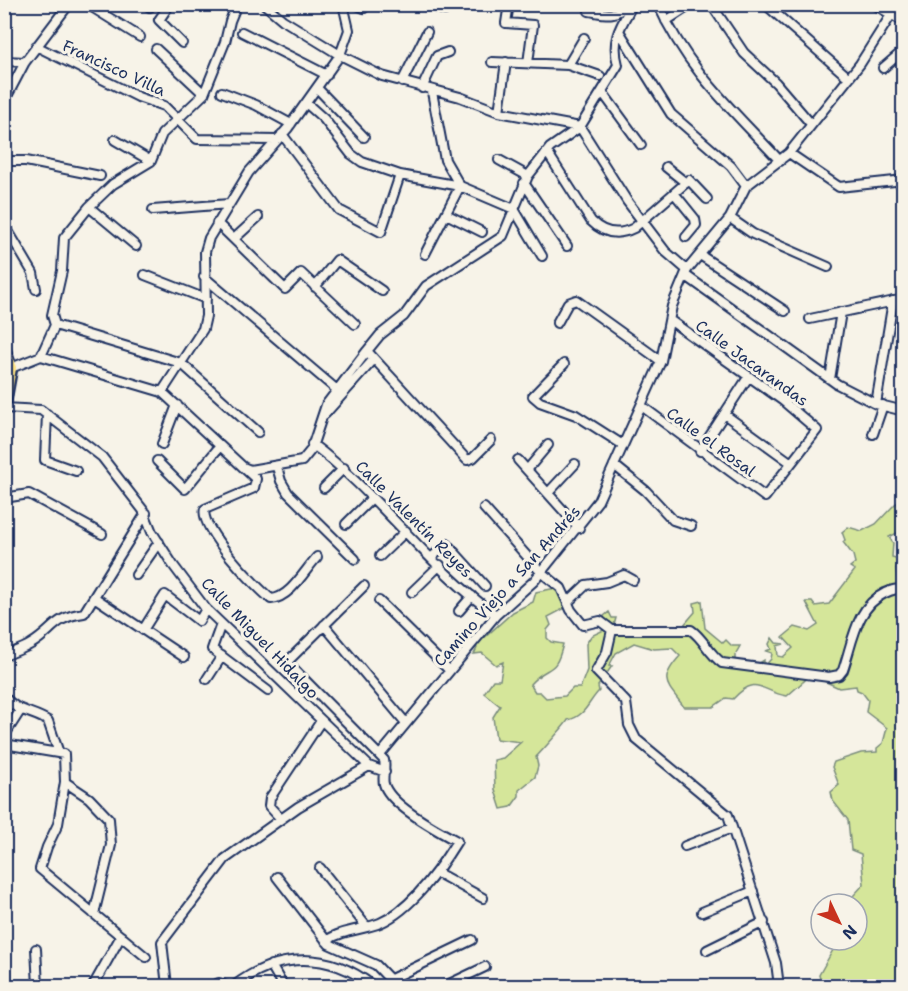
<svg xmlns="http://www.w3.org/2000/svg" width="908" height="991" font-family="'Shantell Sans',sans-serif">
<rect width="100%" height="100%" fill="#f7f3e8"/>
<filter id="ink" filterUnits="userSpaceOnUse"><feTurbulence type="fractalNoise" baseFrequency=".0167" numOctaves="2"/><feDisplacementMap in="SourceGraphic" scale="12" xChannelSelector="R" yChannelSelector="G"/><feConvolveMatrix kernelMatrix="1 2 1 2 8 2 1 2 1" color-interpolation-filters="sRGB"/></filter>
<g filter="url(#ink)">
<!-- green -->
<path fill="#d5e69a" stroke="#788a7c" stroke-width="1.5" d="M903,499V530L889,537L893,543L892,557L899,559L903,565L900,563L896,568L897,577L904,576L903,986H822L819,975L838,941L857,940V932L861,933L866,927L857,916V904H851L853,896L864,884L861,854L851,850L848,820L833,801L831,792L839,785L832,767L834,762L861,753L877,752V748L883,743L887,728L866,712L868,700L862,692L857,690L856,686L839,688L811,675L787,696C761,692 757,673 733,699L726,698L713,707H684C668,685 657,681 680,656L672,648L654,649L634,643L616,653L609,666H612L598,686L599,691C588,702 586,716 568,720C567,723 541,752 536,757L538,766L535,777L519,790V796L511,807L501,809L495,790L494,760L503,758L521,742L496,739L493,717L500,706L484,693L493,680H500L503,662L496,665L482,653L474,654L477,648L471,644L484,638L513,612L533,602L536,592L556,588L569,606L548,617L551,625L547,630V638L551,642L563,644C555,677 549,663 530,684L535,692H540L546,698L565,696L573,688H580L587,670L586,644L591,636L606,629L610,622H606L604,616L609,612L612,618H616L613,629L632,628L647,634L683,626L695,612L694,603L702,601L705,628L723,643L726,640L732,646H740L735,655V663L756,665L764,660V667L771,659L772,653L766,651L771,649L769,644L772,638L776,643L784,644L777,646L778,656L783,657L793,648L783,637L795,627L809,631L818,625L806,602H812L815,606L829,604L855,570L850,567L855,563L853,555L843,542L845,540L842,532L848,527L862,531L876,524L895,504Z"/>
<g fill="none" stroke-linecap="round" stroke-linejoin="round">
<defs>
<path id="minor" d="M87,4L140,37
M145,4L150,7
M170,4L159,20L182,43
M264,4L283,20L340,55L382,76L460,97L499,112L580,127L627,201L665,251L687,270
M355,4L364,8L367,4
M426,4L445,10
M658,4C688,71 732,109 780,161
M711,4L744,53L776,83L811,124
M765,4L849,78
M874,4L904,22
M508,10L506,23L533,25L528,63
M589,11C603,13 617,18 626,4
M666,21L692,4
M619,31L671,114L731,166L746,186
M242,32L327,75
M36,46L138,97L164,106L197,139L277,140
M156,49L204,94
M4,61L25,62
M492,62L568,65L600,76
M568,65L584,38
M883,68L904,50
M402,82L427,32
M317,88L364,137
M422,88L437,56L448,52
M222,92L256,105L291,124
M432,92L445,160L460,186L514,209L542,256
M603,93L641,145
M4,102L25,62L69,4
M306,103L324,119L351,154L362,162L400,175L460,186L425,254
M499,112L506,62
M282,134L339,210L381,232L400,175
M115,140L151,161
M547,152L591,221C604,234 618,236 634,228L689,180L707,199
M789,153L839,187L904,180
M499,160L528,176
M4,161H26L100,176
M666,167L686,183
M524,183L567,246
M674,193L695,219L696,225L686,237
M89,207L136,246
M153,210L229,204
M446,214L482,232
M730,218L753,234L828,267
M217,223L285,289L301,273L355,324
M4,224L33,273L36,289
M235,238L258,217
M700,255L785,311
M145,275L206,299
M685,275L837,384L876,404L904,411
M204,277L337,390
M315,287L337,260L382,291
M810,319L904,299
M557,323L568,303L576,300L661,361
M55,325L181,363L258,432
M367,351L467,460L473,458L491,440
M41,356L55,325L52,315L62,271L64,238L89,207L113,184L151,161L162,134L204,94L225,42L230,21L237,4
M564,364L533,396L540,402L576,415L623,445
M11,368L41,356L162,392L243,467L250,470L302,461L311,450L326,405L367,351L380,335L404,316L426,286L503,236L528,176L550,148L580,127L618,65C611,39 620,27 633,4
M830,379L841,312
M162,392L203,329L206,316L205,252L209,238L249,172L288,128L340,55L349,30L343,4
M876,404L893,301
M643,407L765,497L817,430L782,400L671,321
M4,408L41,410L102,457L143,510L152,532L173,565L206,609L369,766L385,772
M47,414L45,460L76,471
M325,414L374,359
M724,414L790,462
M873,434L883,405
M162,444L177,405
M312,444C379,494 428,567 496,615
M700,451L749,376
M518,460L579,528
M157,461L185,489L220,446
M614,465L646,491L673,520L691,526
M277,467L281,481L288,493L355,559
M244,468L256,479L254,488L205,509C198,527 256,587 271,599C290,598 305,570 317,557
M527,470L548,445
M324,488L344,468
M548,493L575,464
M4,498L29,494L102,534
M484,508L541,572L561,588L571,610L583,625L600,621L612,630L607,652L596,671L626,702L629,725L636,739L728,815L776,963L779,986
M346,524L372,498
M380,556L406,531
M432,557L447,544L485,586
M136,575L159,542
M412,592L440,565
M94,597L184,657
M379,601L449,670
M568,602L586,585L607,582L624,575L633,580
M459,611L472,596
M221,624L212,649L268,691
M324,625L406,723
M143,630L165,595L199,621L206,609
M612,630H691C704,639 708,653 722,663L829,677L839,675L843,670C853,641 856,607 885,593C892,590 897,588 904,590
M4,656C13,652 23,649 31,644C53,631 54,617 84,613L146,513
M207,679L222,656
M4,696C15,712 33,711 48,721L59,753
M4,736L20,711
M10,745L64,754L65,782L89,798L109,819L111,845L94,914
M380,755L496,615L534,581L598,501L661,361L672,306L687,270L730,218L746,186L789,153L860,64L898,4
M65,782L58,824L47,847L40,869L146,957
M281,819L269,806L270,798L321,721
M685,846L732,828
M320,868L366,926
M436,872L483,898
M277,877L329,944L376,965L396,986
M702,912L753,891
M326,941C341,930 363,930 380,923C412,909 439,870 457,841C438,831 390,805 384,784C382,777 386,768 384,760L287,662L364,586
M36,949L38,986
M707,950L764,922
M271,965L283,986
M391,979L472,940
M93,986L121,936
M167,986L162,942L225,859L298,807L369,766
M212,986L219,983L226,986
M234,986C278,952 328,951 373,986
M445,986L485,967"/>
<path id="major" d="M4,349L11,368L4,407"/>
</defs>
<!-- minor casing -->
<use href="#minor" stroke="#1b2f5e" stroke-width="12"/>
<!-- major casing -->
<use href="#major" stroke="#1b2f5e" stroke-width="15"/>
<!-- minor -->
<use href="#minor" stroke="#f7f3e8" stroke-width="8"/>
<!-- major -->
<use href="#major" stroke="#fce080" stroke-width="10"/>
</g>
</g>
<g text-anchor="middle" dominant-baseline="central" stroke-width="6" stroke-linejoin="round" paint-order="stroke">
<!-- street labels -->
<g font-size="16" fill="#1b2f5e" stroke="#f7f3e8">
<text transform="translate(114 68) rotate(25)">Francisco Villa</text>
<text transform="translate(752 363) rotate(36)">Calle Jacarandas</text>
<text transform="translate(711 442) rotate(36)">Calle el Rosal</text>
<text transform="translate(414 519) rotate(45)">Calle Valentín Reyes</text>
<text transform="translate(507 586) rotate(-48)">Camino Viejo a San Andrés</text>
<text transform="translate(260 638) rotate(46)">Calle Miguel Hidalgo</text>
</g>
</g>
<!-- margin -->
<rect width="908" height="991" fill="none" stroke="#f7f3e8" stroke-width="24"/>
<rect x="12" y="12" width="884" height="967" fill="none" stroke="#1b2f5e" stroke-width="2" filter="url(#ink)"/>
<!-- north arrow -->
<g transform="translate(839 922) rotate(134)"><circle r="28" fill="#f7f3e8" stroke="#9fa5b1" stroke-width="1.5"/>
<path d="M0-4.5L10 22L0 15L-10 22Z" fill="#c8321e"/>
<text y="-9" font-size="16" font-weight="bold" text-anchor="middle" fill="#1b2f5e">N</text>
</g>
</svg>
